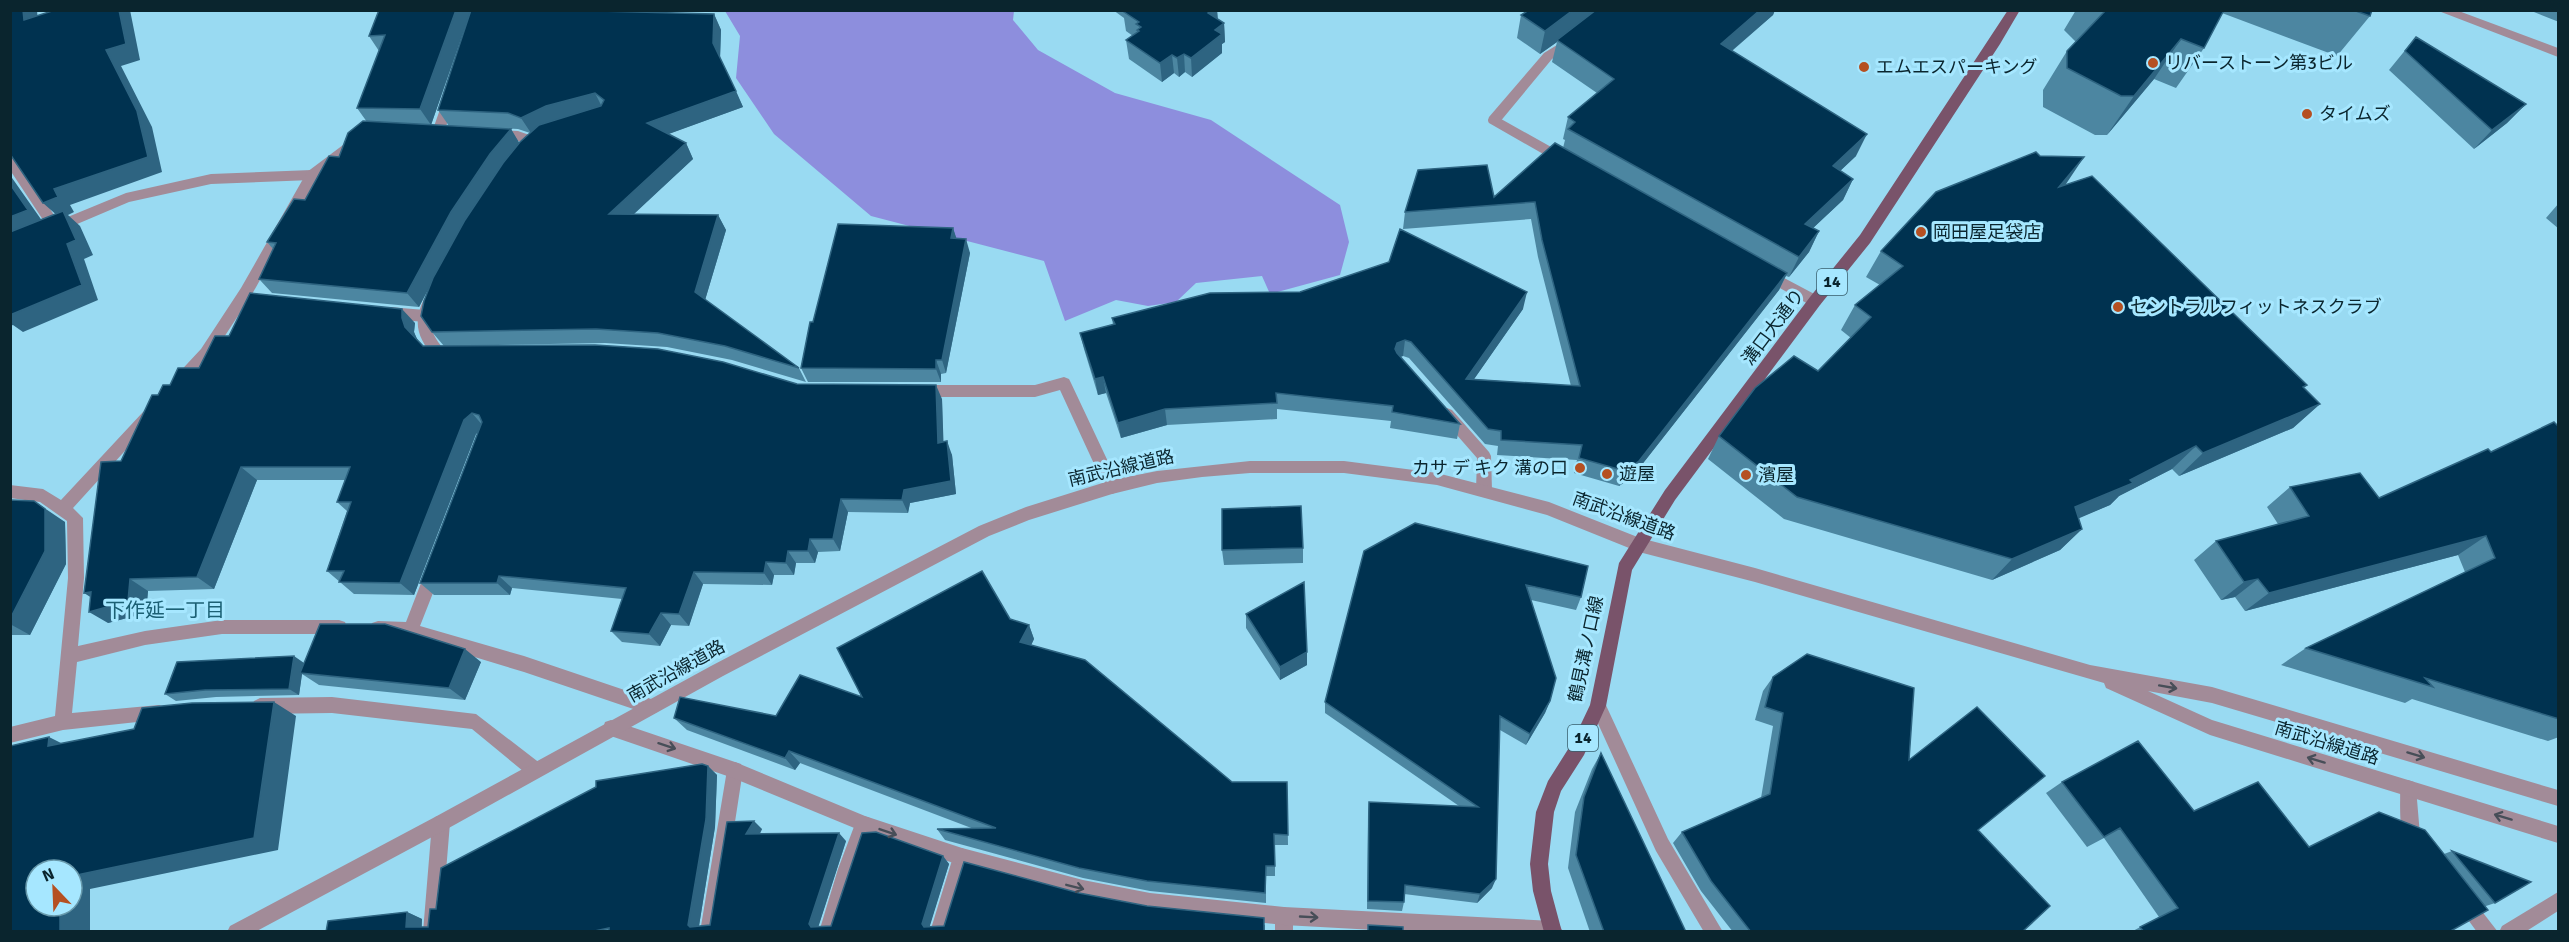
<svg xmlns="http://www.w3.org/2000/svg" width="2569" height="942" font-family="Signika,'Noto Sans JP',sans-serif">
<rect width="100%" height="100%" fill="#99daf2"/>
<!-- forest -->
<path fill="#8d8edd" d="M725,11H1014L1013,20L1038,50L1115,93L1211,120L1340,205L1349,242L1340,275L1270,294L1262,276L1196,283L1176,302L1148,306L1116,300L1065,321L1044,261L871,216L774,134L736,78L740,36Z"/>
<g fill="none" stroke-linecap="round" stroke-linejoin="round">
<!-- service -->
<path fill="#a28b98" fill-rule="evenodd" d="M1570,37L1576,41L1574,44L1552,59L1499,123H1489L1488,120L1489,117L1544,53Z
M10,154L15,156L58,221L126,193L211,174L312,170L319,175L312,180L211,184L129,202L56,233L51,232L10,170Z
M429,297L434,299L436,303C428,322 430,333 443,348L453,350L455,354L453,358H435C418,339 412,323 424,299Z
M1064,377L1069,379L1071,383L1120,487L1117,492L1112,494L1107,492L1060,390L1035,397H920L915,395L913,391L915,387L920,385H1035Z
M1447,408L1452,410L1489,452L1491,456L1492,490L1489,495L1484,497L1479,495L1476,490L1477,458L1442,418L1440,414L1442,410Z
M735,762L741,764L743,770L718,932H700L727,770L729,764Z
M864,816L870,818L873,824L856,869L837,932H819L838,869L855,824L858,818Z
M962,848L968,851L971,857L948,932H930L953,857L956,851Z
M1284,907L1290,910L1293,916V932H1275V916L1278,910Z"/>
<!-- minor -->
<path fill="#a28b98" fill-rule="evenodd" d="M450,93L456,98L444,132L438,137L433,135L432,132L444,98Z
M1494,115L1569,157L1571,160L1569,163H1559L1489,123L1488,120Z
M495,130L518,131L538,138L539,141L533,146L518,141L490,138L489,135L490,132Z
M355,136L361,141L360,144L317,178L251,296L211,357L183,387H173L171,383L173,379L201,349L241,288L307,172Z
M1765,268L1820,297L1822,301L1820,305H1810L1760,277L1758,273Z
M389,307L425,310L430,312L432,316L430,320L425,322L389,319L384,317L382,313L384,309Z
M148,410L153,412L155,416L153,420L73,508L83,518L84,578L78,646L145,631L222,620H339L345,622L347,627L345,632L339,634H222L145,645L77,662L72,713L159,705L165,707L167,713L165,719L63,730L10,743V727L55,716L68,578L67,521L40,502L10,498V485L43,489L61,500L143,412Z
M434,563L440,565L442,570L420,626L524,656L651,699L657,702L659,707L657,712L651,715L524,672L402,635L372,633L370,628L372,623L378,621L406,622L428,565Z
M332,697L476,714L541,764L543,770L541,776L535,778L529,776L472,729L332,713L260,714L254,711L252,706L254,701L260,698Z
M1598,698L1604,701L1668,839L1723,932H1704L1656,851L1590,706L1592,701Z
M611,720L735,762L865,816L962,848L1083,880L1150,893L1284,907L1553,921L1559,924L1562,930L1411,932L1284,925L1150,911L1083,898L962,866L864,832L733,778L605,734L603,728L605,722Z
M2408,780L2414,782L2416,788L2420,835L2425,844L2422,850L2416,853C2396,844 2401,806 2400,788L2402,782Z
M441,815L447,817L450,823L441,932H423L432,823L435,817Z
M2558,892V911L2525,932H2499L2502,926Z
M2464,893L2470,896L2498,932H2477L2455,902L2458,896Z"/>
<!-- tertiary -->
<path fill="#a28b98" fill-rule="evenodd" d="M2436,10H2456L2558,48V57Z
M1250,461H1344L1437,473L1549,502L1640,538L1755,568L2090,665L2212,687L2558,790V806L2212,703L2148,691L2212,720L2558,826V843L2210,735L2106,688L2104,683L1755,582L1639,552L1547,515L1437,485L1344,473H1250L1202,477L1157,483L1112,494L1029,520L989,536L723,676L447,829L255,932H227L230,926L435,817L711,666L979,526L1026,507L1112,480L1157,471Z"/>
<!-- primary -->
<path fill="#79536a" fill-rule="evenodd" d="M2008,10H2020L2000,44L1870,243L1820,305L1675,500L1632,570L1606,706L1584,755L1561,791L1554,812L1548,864L1551,891L1562,932H1544L1533,891L1530,864L1536,812L1548,781L1572,743L1590,705L1619,563L1665,490L1810,297L1860,235Z"/>
</g>
<!-- wall -->
<path fill="#4c86a1" d="M379,10H471L431,125H422L511,129L519,143L530,133L518,129L449,126L438,110L471,10H559L714,14L721,30L720,58L743,107L668,134L686,143L693,159L633,214L718,215L726,230L705,300L799,368L806,382L732,360L667,347L605,343L444,346L432,332L421,316L424,301L428,289L419,307L272,293L259,279L273,249L267,242L294,199L305,200L329,156L339,157L348,133L363,121L367,122L357,108L379,51L369,36Z
M1113,10H1217L1218,19L1224,23L1225,42L1222,44V53L1192,77L1185,72L1179,77L1174,73L1162,82L1129,59L1126,40L1133,36L1126,31L1124,18Z
M1529,10H1775L1773,15L1732,51L1856,156L1840,171L1853,179L1843,200L1813,228L1819,231L1809,252L1789,277L1786,276L1779,290L1633,476L1619,486L1574,473L1577,460L1497,455L1498,446L1485,444L1409,358L1403,356L1400,357L1460,424L1457,439L1390,428L1391,421L1277,409V419L1167,425L1121,438L1106,393L1098,395L1084,349L1080,333L1113,325L1112,318L1523,309L1474,379L1571,386L1538,257L1531,219L1403,229L1405,212L1494,197L1563,148L1565,140L1563,139L1568,117L1597,93L1552,62L1557,42L1540,54L1517,38L1521,15Z
M2076,10H2372L2370,16L2337,56L2222,13L2204,48L2176,88L2154,79L2107,135H2095L2043,107V90L2067,51L2076,42L2064,30Z
M2529,10H2559V22Z
M2416,37L2526,104L2507,123L2474,149L2389,70Z
M2065,185L2307,385L2304,388L2320,404L2293,428L2179,476L2172,469L2119,496L2110,505L2078,518L2082,529L2060,550L1992,580L1784,519L1708,459L1719,436L1818,371L1851,338L1841,330L1855,305L1880,285L1866,277L1881,251Z
M2559,203V229L2546,218Z
M953,228L956,238L970,253L946,373L941,374V382H808L801,368L813,322Z
M415,323L414,332L417,340L423,346L942,399L943,442L952,455L956,494L910,503L908,513L848,512L840,551L818,552L815,563H796L794,575H774L772,585L703,584L689,626L671,625L660,646L622,642L611,631L622,599L512,588L510,595H434L420,583L478,432L476,434L414,595L354,594L327,571L347,511L337,502L345,480H257L214,589L148,591L146,613L108,623L121,461L158,395L170,385L199,368L229,336Z
M2559,427V737L2548,741L2412,699L2405,703L2281,665L2306,648L2465,572L2458,555L2245,611L2235,597L2221,600L2194,560L2216,541L2278,524L2267,507L2290,487L2379,498L2491,452Z
M10,500L65,522L66,564L30,635H10Z
M1303,548V563L1224,565L1222,550Z
M1364,551L1581,597L1576,610L1531,600L1550,701L1545,713L1526,745L1500,730L1492,888L1477,903L1404,894V902L1402,911L1367,909L1368,813L1369,802L1459,806L1325,713V702Z
M1246,614L1307,665L1280,680L1246,628Z
M1010,619L1029,625L1034,639L1031,645L1232,782H1287L1288,845H1275V876H1266V903L1150,891L1083,878L945,840L937,829H974L800,763L795,770L687,730L674,718L776,716L862,697Z
M481,662L465,700L319,685L302,674L299,695L216,697L176,701L165,694L304,663L303,665Z
M1773,677L1909,760L1978,830L2022,932H1733L1701,891L1673,843L1682,832L1761,798L1773,726L1755,720L1763,691Z
M1601,753L1686,932H1590L1568,868L1575,812L1592,769Z
M708,766L717,775L715,827L699,926L710,925L727,822L762,829L760,834L846,841L818,927L831,926L943,856L949,864L929,927L944,926L1079,893L1147,906L1265,925V932H326L407,912L422,919V927H428L436,909Z
M2062,782L2194,811L2308,847L2444,854L2452,851L2495,903L2486,906L2449,932H2131L2159,917L2104,838L2087,847L2046,793Z"/>
<!-- shaded-wall -->
<path fill="#2e6481" d="M23,10H37L39,36L24,20Z
M119,10H130L140,60L121,66L152,127L162,172L70,205L74,212L68,215L80,226L93,255L84,259L98,300L23,332L13,325L10,326V315L67,244L60,218L43,203L54,189L106,50Z
M456,10H471L431,125L420,109Z
M1212,10H1217L1218,25L1208,13Z
M1573,10H1599L1557,40V42L1540,54L1545,31Z
M1760,10H1775L1773,15L1714,66L1721,44Z
M714,14L721,30L720,59L713,43Z
M1224,23L1225,42L1222,44V53L1192,77L1191,58L1215,30Z
M2181,39L2154,79L2107,135L2134,96Z
M1184,54L1185,72L1179,77L1177,58Z
M1172,55L1174,73L1162,82L1160,63Z
M736,91L743,107L655,139L647,123Z
M595,93L603,109L531,133L521,118L546,106Z
M2526,104L2507,123L2474,149L2492,130Z
M511,129L520,144L461,227L419,307L407,293L451,212L490,154Z
M1867,134L1856,156L1823,187L1833,166Z
M686,143L693,159L618,229L609,214Z
M2084,157L2066,184L2042,214L2059,187Z
M10,175L45,225L10,239Z
M1853,179L1843,200L1796,244L1805,224Z
M718,215L726,230L703,307L695,292Z
M953,228L958,243L951,238Z
M1819,231L1809,252L1789,277L1799,257Z
M966,239L970,253L946,373L942,360Z
M1787,273L1779,290L1633,476L1619,486L1625,471Z
M1527,292L1523,309L1463,395L1466,379Z
M402,309L415,323L414,332L418,341L405,327L402,318Z
M1405,340L1403,356L1395,359V349L1397,343Z
M936,360L941,374V382L936,369Z
M1103,377L1106,393L1098,395L1095,379Z
M936,385L942,399L944,456L938,443Z
M2320,404L2293,428L2179,476L2203,453Z
M1165,409L1167,425L1121,438L1118,423Z
M472,413L484,427L476,434L414,595L400,583L464,420Z
M947,441L952,455L956,494L910,503L908,513L902,500L904,490Z
M2196,446L2172,469L2119,496L2110,505L2054,529L2075,507Z
M241,467L257,480L214,589L197,577Z
M841,499L848,512L840,551L833,539Z
M34,501L65,522L66,564L30,635L10,624V619Z
M2082,529L2060,550L1992,580L2012,559Z
M2486,536L2458,555L2245,611L2269,593Z
M810,539L818,552L815,563L808,551Z
M788,551L796,563L794,575L786,563Z
M766,562L774,575L772,585L764,573Z
M694,572L703,584L689,626L679,614Z
M499,576L512,588L510,595L497,583Z
M130,579L148,591L146,613L108,623L89,612Z
M2258,579L2235,597L2221,600L2244,582Z
M91,592L103,605L84,593Z
M661,613L671,625L660,646L649,634Z
M1029,625L1034,639L1026,656L1020,642Z
M465,649L481,662L465,700L449,688Z
M1307,652V665L1280,680V667Z
M294,656L304,663L302,673H300L302,674L299,695L289,689Z
M1550,701L1545,713L1526,745L1530,734Z
M274,702L296,716L278,850L90,889V932H58L60,906H72V876Z
M49,737L77,751L48,746Z
M789,751L800,763L795,770L785,758Z
M708,766L717,775L715,827L698,932L690,927L688,925Z
M754,821L762,829L755,842L746,834Z
M839,833L846,841L817,931L811,927L809,924Z
M943,856L949,864L928,932L922,924Z
M1496,879L1492,888L1477,903L1480,894Z
M407,912L422,919L421,932L406,927Z"/>
<!-- building -->
<path fill="#003250" stroke="#2e6481" stroke-width="1.5" d="M10,10H23L24,20L55,10H119L126,44L106,50L137,111L148,157L54,189L58,197L43,203L10,154Z
M379,10H456L420,109L357,108L385,35L369,36Z
M471,10H559L714,14L713,43L736,91L647,123L686,143L609,214L718,215L695,292L799,368L725,346L658,333L596,329L432,332L421,316L424,301L433,278L465,220L503,163L520,142L539,125L601,106L604,100L595,93L546,106L521,118L508,113L438,110Z
M1126,10H1212L1208,13L1224,23L1215,30L1222,34L1191,58L1184,54L1177,58L1172,55L1160,63L1126,40L1139,31L1137,30L1141,27L1136,24L1139,22L1124,12Z
M1529,10H1573L1545,31L1521,15Z
M1596,10H1760L1721,44L1867,134L1833,166L1853,179L1805,224L1819,231L1799,257L1568,129L1575,122L1568,117L1614,79L1557,40Z
M2106,10H2224L2204,48L2181,39L2134,96H2121L2067,68V51Z
M2353,10H2372L2370,16Z
M2416,37L2526,104L2492,130L2405,51Z
M363,121L511,129L490,154L451,212L407,293L259,279L276,243L267,242L294,199L305,200L329,156L339,157L348,133Z
M1555,143L1787,273L1639,461L1625,471L1579,458L1582,445L1501,440V431L1488,429L1411,342L1405,340L1397,343L1395,349L1397,353L1460,424L1392,412L1393,406L1276,393L1277,403L1165,409L1118,423L1103,377L1095,379L1080,333L1115,324L1112,318L1210,293L1300,292L1389,262L1400,229L1527,292L1466,379L1580,386L1542,240L1535,202L1405,212L1418,170L1487,165L1494,197Z
M2036,152L2040,156L2084,157L2059,187L2092,176L2307,385L2303,387L2320,404L2203,453L2196,446L2130,480L2133,483L2075,507L2082,529L2012,559L1797,497L1719,436L1755,388L1794,356L1818,371L1871,317L1855,305L1903,266L1881,251L1936,192Z
M10,184L28,210L10,217Z
M63,211L76,240L67,244L82,285L10,315V232Z
M838,224L953,228L951,238L966,239L942,360H936V369L801,368L810,322H813Z
M250,293L402,309V318L405,327L423,346L595,345L658,349L723,362L797,384L936,385L938,443L947,441L951,481L904,490L902,500L841,499L833,539H810L808,551H788L786,563L766,562L764,573L694,572L679,614L661,613L649,634L611,631L626,588L499,576L497,583H420L482,422L479,415L472,413L464,420L400,583L339,582L344,571H327L351,502H337L350,467H241L197,577L130,579L128,601L89,612L91,592L84,593L101,462L121,461L152,395H158L163,385H170L178,368H199L215,336H229Z
M2554,422L2559,427V719L2425,678L2433,687L2306,648L2495,558L2486,536L2269,593L2258,579L2244,582L2216,541L2309,516L2290,487L2360,473L2379,498L2488,449L2491,452Z
M10,500L34,501L45,509V551L10,619Z
M1301,506L1303,548L1222,550V509Z
M1415,523L1588,566L1581,597L1526,585L1556,678L1550,701L1530,734L1500,716L1496,879L1480,894L1405,885L1404,902L1368,901L1369,802L1478,807L1325,702L1364,551Z
M982,571L1010,619L1029,625L1020,642L1085,660L1232,782H1287L1288,835L1274,834L1275,866H1266L1265,893L1147,881L1079,868L937,829L996,828L789,751L785,758L674,718L680,697L776,716L800,675L862,697L837,648Z
M1304,582L1307,652L1280,667L1246,614Z
M320,624H385L465,649L449,688L300,673Z
M1807,654L1914,688L1909,760L1977,707L2045,776L1978,830L2050,906L2022,932H1751L1711,881L1682,832L1770,794L1783,713L1765,707L1773,677Z
M294,656L289,689L205,690L165,694L177,662Z
M274,702L254,838L72,876V870H36V906H60V931L10,932V746L49,737L48,746L134,729L142,708L192,703Z
M2138,741L2194,811L2258,782L2309,847L2379,812L2425,830L2488,910L2449,932H2144L2140,927L2178,908L2120,828L2104,837L2062,782Z
M1601,753L1686,932H1604L1576,855L1584,797Z
M702,764L708,766L706,819L688,925L690,927L710,925L727,822L754,821L746,834L839,833L809,924L811,927L831,926L862,833L876,832L943,856L922,924L924,927L944,926L964,862L1079,893L1147,906L1264,918V932H609V928L590,932H326L328,921L407,912L406,927H428L430,909H436L441,868L596,787V781Z
M2452,851L2531,882L2495,903Z
M1368,925L1403,927V932H1368Z"/>
<!-- one-way arrows -->
<defs><path id="oneway-shaft" d="M-6 0H5M1.5-3L5.5 0L1.5 3" fill="none" stroke-width="1.6" stroke-linecap="round" stroke-linejoin="round" transform="scale(1.5)"/></defs>
<g stroke="#474e58">
<use href="#oneway-shaft" transform="translate(2168 687) rotate(10)"/>
<use href="#oneway-shaft" transform="translate(667 746) rotate(18)"/>
<use href="#oneway-shaft" transform="translate(2416 755) rotate(17)"/>
<use href="#oneway-shaft" transform="translate(2316 760) rotate(-163)"/>
<use href="#oneway-shaft" transform="translate(2503 817) rotate(-163)"/>
<use href="#oneway-shaft" transform="translate(888 832) rotate(19)"/>
<use href="#oneway-shaft" transform="translate(1075 887) rotate(14)"/>
<use href="#oneway-shaft" transform="translate(1309 917) rotate(3)"/>
</g>
<!-- markers -->
<g fill="#b55022" stroke="#a6e7ff" stroke-width="2">
<circle cx="2153" cy="63" r="6"/>
<circle cx="1864" cy="67" r="6"/>
<circle cx="2307" cy="114" r="6"/>
<circle cx="1921" cy="232" r="6"/>
<circle cx="2118" cy="307" r="6"/>
<circle cx="1580" cy="468" r="6"/>
<circle cx="1607" cy="474" r="6"/>
<circle cx="1746" cy="475" r="6"/>
</g>
<g text-anchor="middle" dominant-baseline="central" stroke-width="6" stroke-linejoin="round" paint-order="stroke">
<!-- shield labels -->
<g fill="#a6e7ff" stroke="#395f6d" stroke-width="1.5">
<rect x="1817" y="269" width="30" height="26" rx="4.5"/>
<rect x="1568" y="725" width="30" height="26" rx="4.5"/>
</g>
<g font-size="16" font-weight="bold" fill="#0a252e">
<text x="1832" y="282">14</text>
<text x="1583" y="738">14</text>
</g>
<!-- poi labels -->
<g font-size="18" fill="#0a252e" stroke="#a6e7ff" text-anchor="start">
<text x="2165" y="63">リバーストーン第3ビル</text>
<text x="1876" y="67">エムエスパーキング</text>
<text x="2319" y="114">タイムズ</text>
<text x="1933" y="232">岡田屋足袋店</text>
<text x="2130" y="307">セントラルフィットネスクラブ</text>
<text x="1568" y="468" text-anchor="end">カサ デ キク 溝の口</text>
<text x="1619" y="474">遊屋</text>
<text x="1758" y="475">濱屋</text>
</g>
<!-- street labels -->
<g font-size="18" fill="#0a252e" stroke="#a6e7ff">
<text transform="translate(1773 327) rotate(-53)">溝口大通り</text>
<text transform="translate(1121 468) rotate(-13)">南武沿線道路</text>
<text transform="translate(1624 516) rotate(20)">南武沿線道路</text>
<text transform="translate(1586 649) rotate(-78)">鶴見溝ノ口線</text>
<text transform="translate(676 671) rotate(-29)">南武沿線道路</text>
<text transform="translate(2327 743) rotate(17)">南武沿線道路</text>
</g>
<!-- neighbourhood labels -->
<g font-size="20" fill="#1c6074" stroke="#a6e7ff">
<text x="165" y="610">下作延一丁目</text>
</g>
</g>
<!-- border -->
<rect width="2569" height="942" fill="none" stroke="#0a252e" stroke-width="24"/>
<!-- north arrow -->
<g transform="translate(54 888) rotate(337)"><circle r="28" fill="#a6e7ff" stroke="#6899ab" stroke-width="1.5"/>
<path d="M0-4.5L10 22L0 15L-10 22Z" fill="#b55022"/>
<text y="-9" font-size="16" font-weight="bold" text-anchor="middle" fill="#0a252e">N</text>
</g>
</svg>
